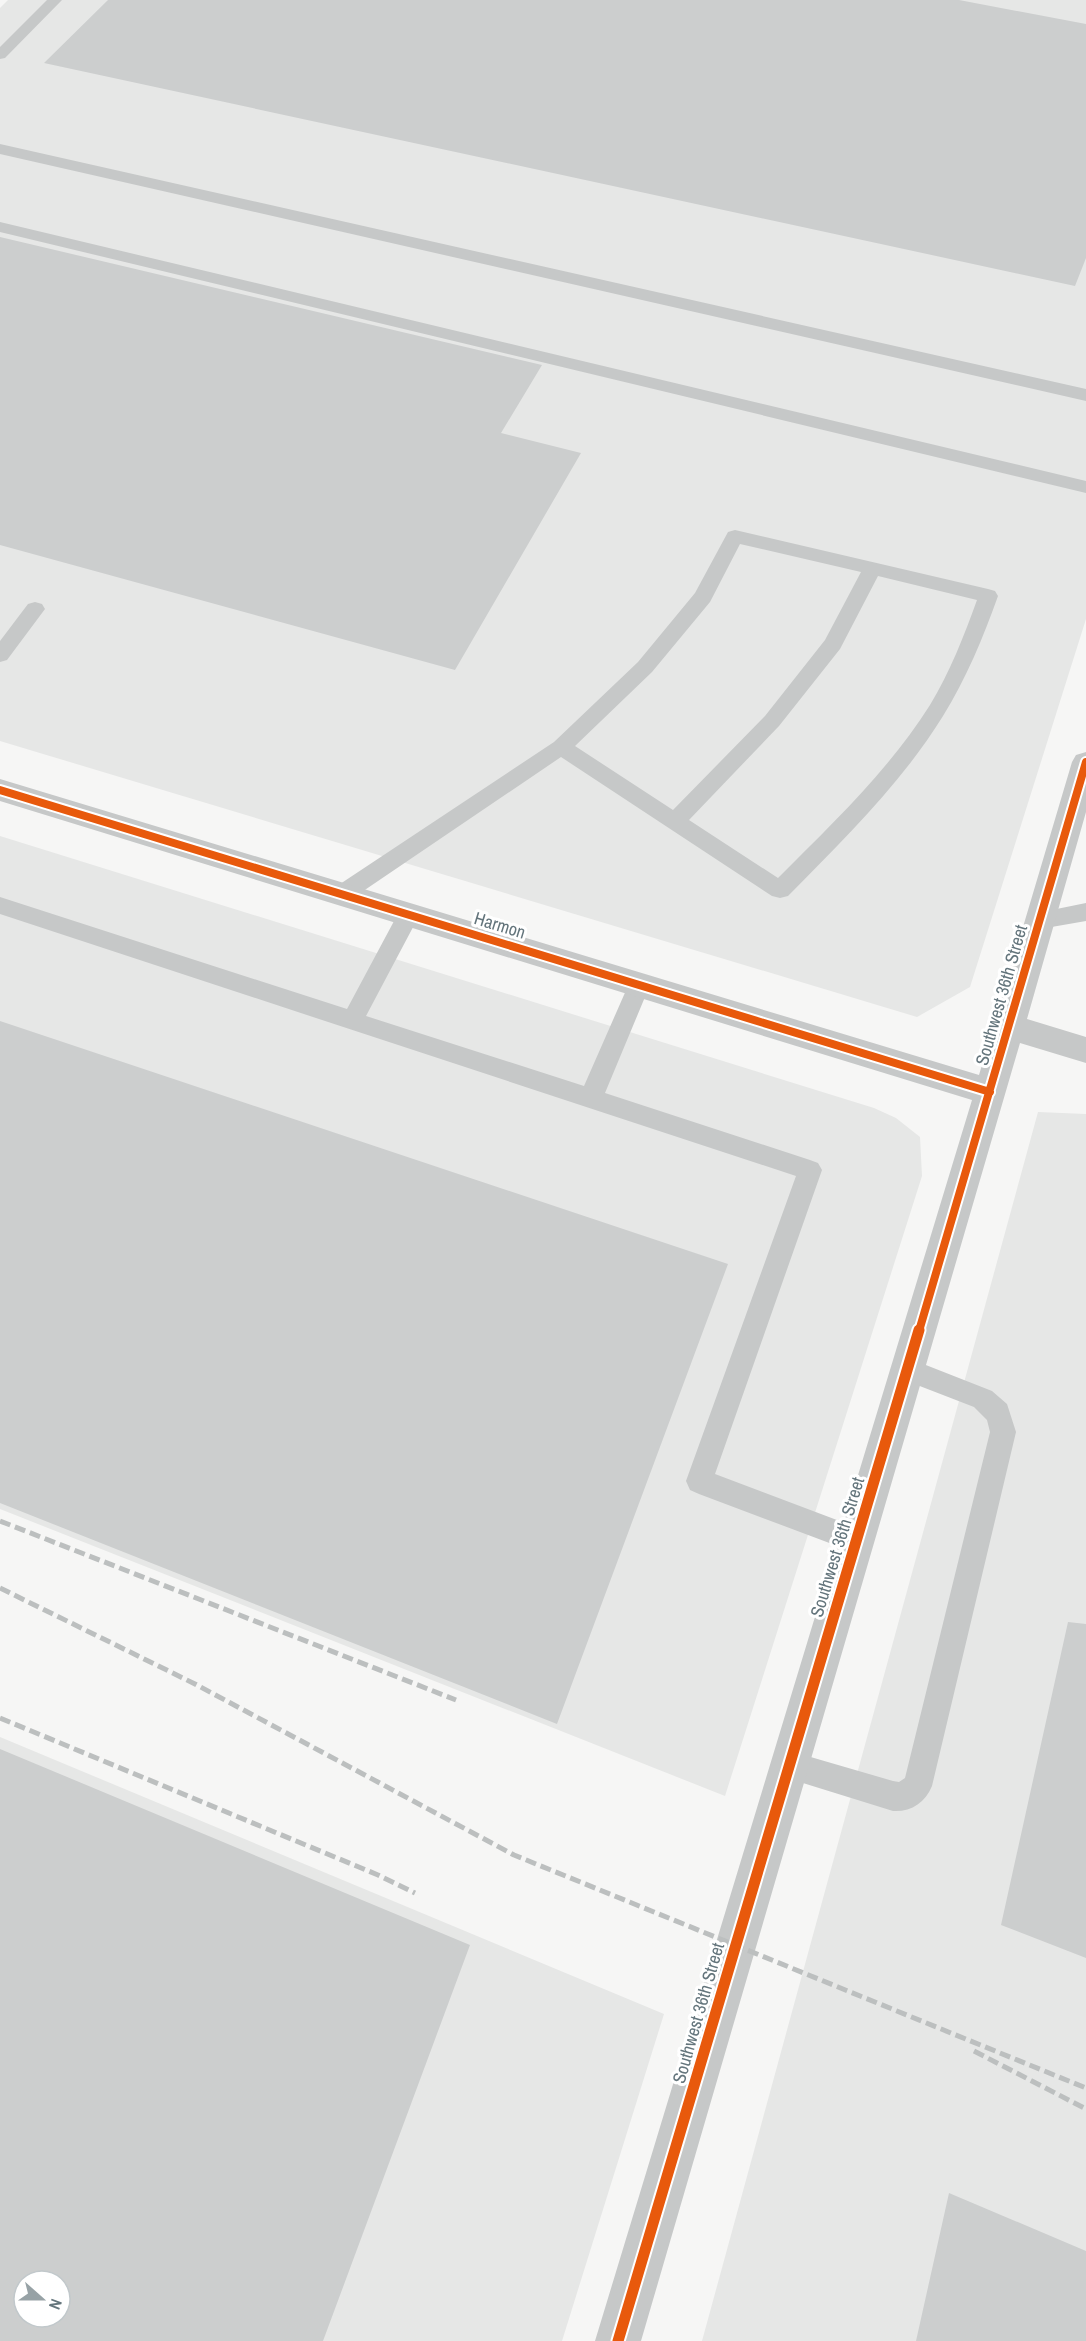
<svg xmlns="http://www.w3.org/2000/svg" width="1086" height="2341" font-family="'Archivo Narrow',sans-serif">
<rect width="100%" height="100%" fill="#f6f6f5"/>
<!-- built -->
<path fill="#e6e7e6" fill-rule="evenodd" d="M8,0H1086V619L970,987L917,1017L0,741V8Z
M0,836L874,1108L896,1118L920,1137L922,1176L725,1796L0,1509Z
M1038,1112L1086,1114V2341H702Z
M0,1737L664,2014L562,2341H0ZM24,2281H60V2317H24Z"/>
<!-- building -->
<path fill="#cccece" fill-rule="evenodd" d="M108,0H959L1086,24V258L1075,286L44,63Z
M0,237L542,365L501,433L581,453L455,670L0,545Z
M0,1021L728,1264L557,1724L0,1503Z
M1068,1622L1086,1624V1958L1001,1925Z
M0,1749L470,1945L323,2341H0ZM24,2281H60V2317H24Z
M949,2193L1086,2251V2341H916Z"/>
<g fill="none" stroke-linecap="round" stroke-linejoin="round">
<!-- service -->
<path fill="#c6c8c8" fill-rule="evenodd" d="M47,0H62L5,58L0,59V47Z
M0,144L1086,389V401L0,154Z
M0,222L1086,481V493L0,232Z
M735,530L988,589L995,591L998,596C983,638 966,679 943,716C901,784 843,840 788,896L780,898L772,896L561,757L350,900L342,902L334,900L331,894L334,888L554,742L638,662L695,593L728,532ZM740,544L861,572L825,640L765,716L673,810L575,746L652,672L710,602ZM878,576L977,600C964,636 950,672 930,705C889,770 832,824 778,878L689,820L779,726L840,649Z
M35,602L42,604L45,609L7,660L0,662V641L28,604Z
M0,897L347,1009L401,908L409,905L417,908L420,914L366,1016L584,1086L631,979L639,976L647,979L650,985L605,1093L810,1160L818,1163L822,1170L715,1474L866,1531L870,1540L866,1549L856,1553L699,1494L690,1490L686,1481L796,1176L0,914Z
M1086,903V921L1040,929L1032,926L1029,920L1032,914Z
M908,1358L992,1391L1007,1404L1016,1432L932,1786C925,1803 911,1812 893,1811L790,1779L780,1775L776,1765L780,1755L790,1751L893,1781L899,1782L905,1778L990,1432L987,1420L974,1407L899,1378L895,1370L899,1362Z"/>
<!-- minor -->
<path fill="#c6c8c8" fill-rule="evenodd" d="M1086,752V812L1027,1019L1086,1037V1063L1020,1043L641,2341H595L972,1100L0,801V779L979,1075L1072,762L1076,755Z"/>
<!-- rail -->
<path stroke="#bcbfbf" stroke-width="5" stroke-dasharray="11 5" stroke-linecap="butt" d="M0,1521L456,1700
M0,1588L195,1684L514,1855L1086,2088
M0,1718L378,1875L415,1893
M974,2051L1086,2109"/>
<defs>
<path id="cycleway-far1" d="M0,790L990,1092
M919,1331L1086,762"/>
<path id="cycleway" d="M618,2341L919,1330"/>
</defs>
<!-- cycleway-far1 casing -->
<use href="#cycleway-far1" stroke="#fff" stroke-width="12"/>
<!-- cycleway casing -->
<use href="#cycleway" stroke="#fff" stroke-width="15"/>
<!-- cycleway-far1 -->
<use href="#cycleway-far1" stroke="#e8590c" stroke-width="8"/>
<!-- cycleway -->
<use href="#cycleway" stroke="#e8590c" stroke-width="11"/>
</g>
<g text-anchor="middle" dominant-baseline="central" stroke-width="6" stroke-linejoin="round" paint-order="stroke">
<!-- street labels -->
<g font-size="18" fill="#64757c" stroke="#fff">
<text transform="translate(500 925) rotate(17)">Harmon</text>
<text transform="translate(1001 995) rotate(-74)">Southwest 36th Street</text>
<text transform="translate(837 1547) rotate(-73)">Southwest 36th Street</text>
<text transform="translate(698 2013) rotate(-74)">Southwest 36th Street</text>
</g>
</g>
<!-- north arrow -->
<g transform="translate(42 2299) rotate(111)"><circle r="28" fill="#ffffff" stroke="#c1c8cb" stroke-width="1.5"/>
<path d="M0-4.5L10 22L0 15L-10 22Z" fill="#97a2a6"/>
<text y="-9" font-size="16" font-weight="bold" text-anchor="middle" fill="#64757c">N</text>
</g>
</svg>
